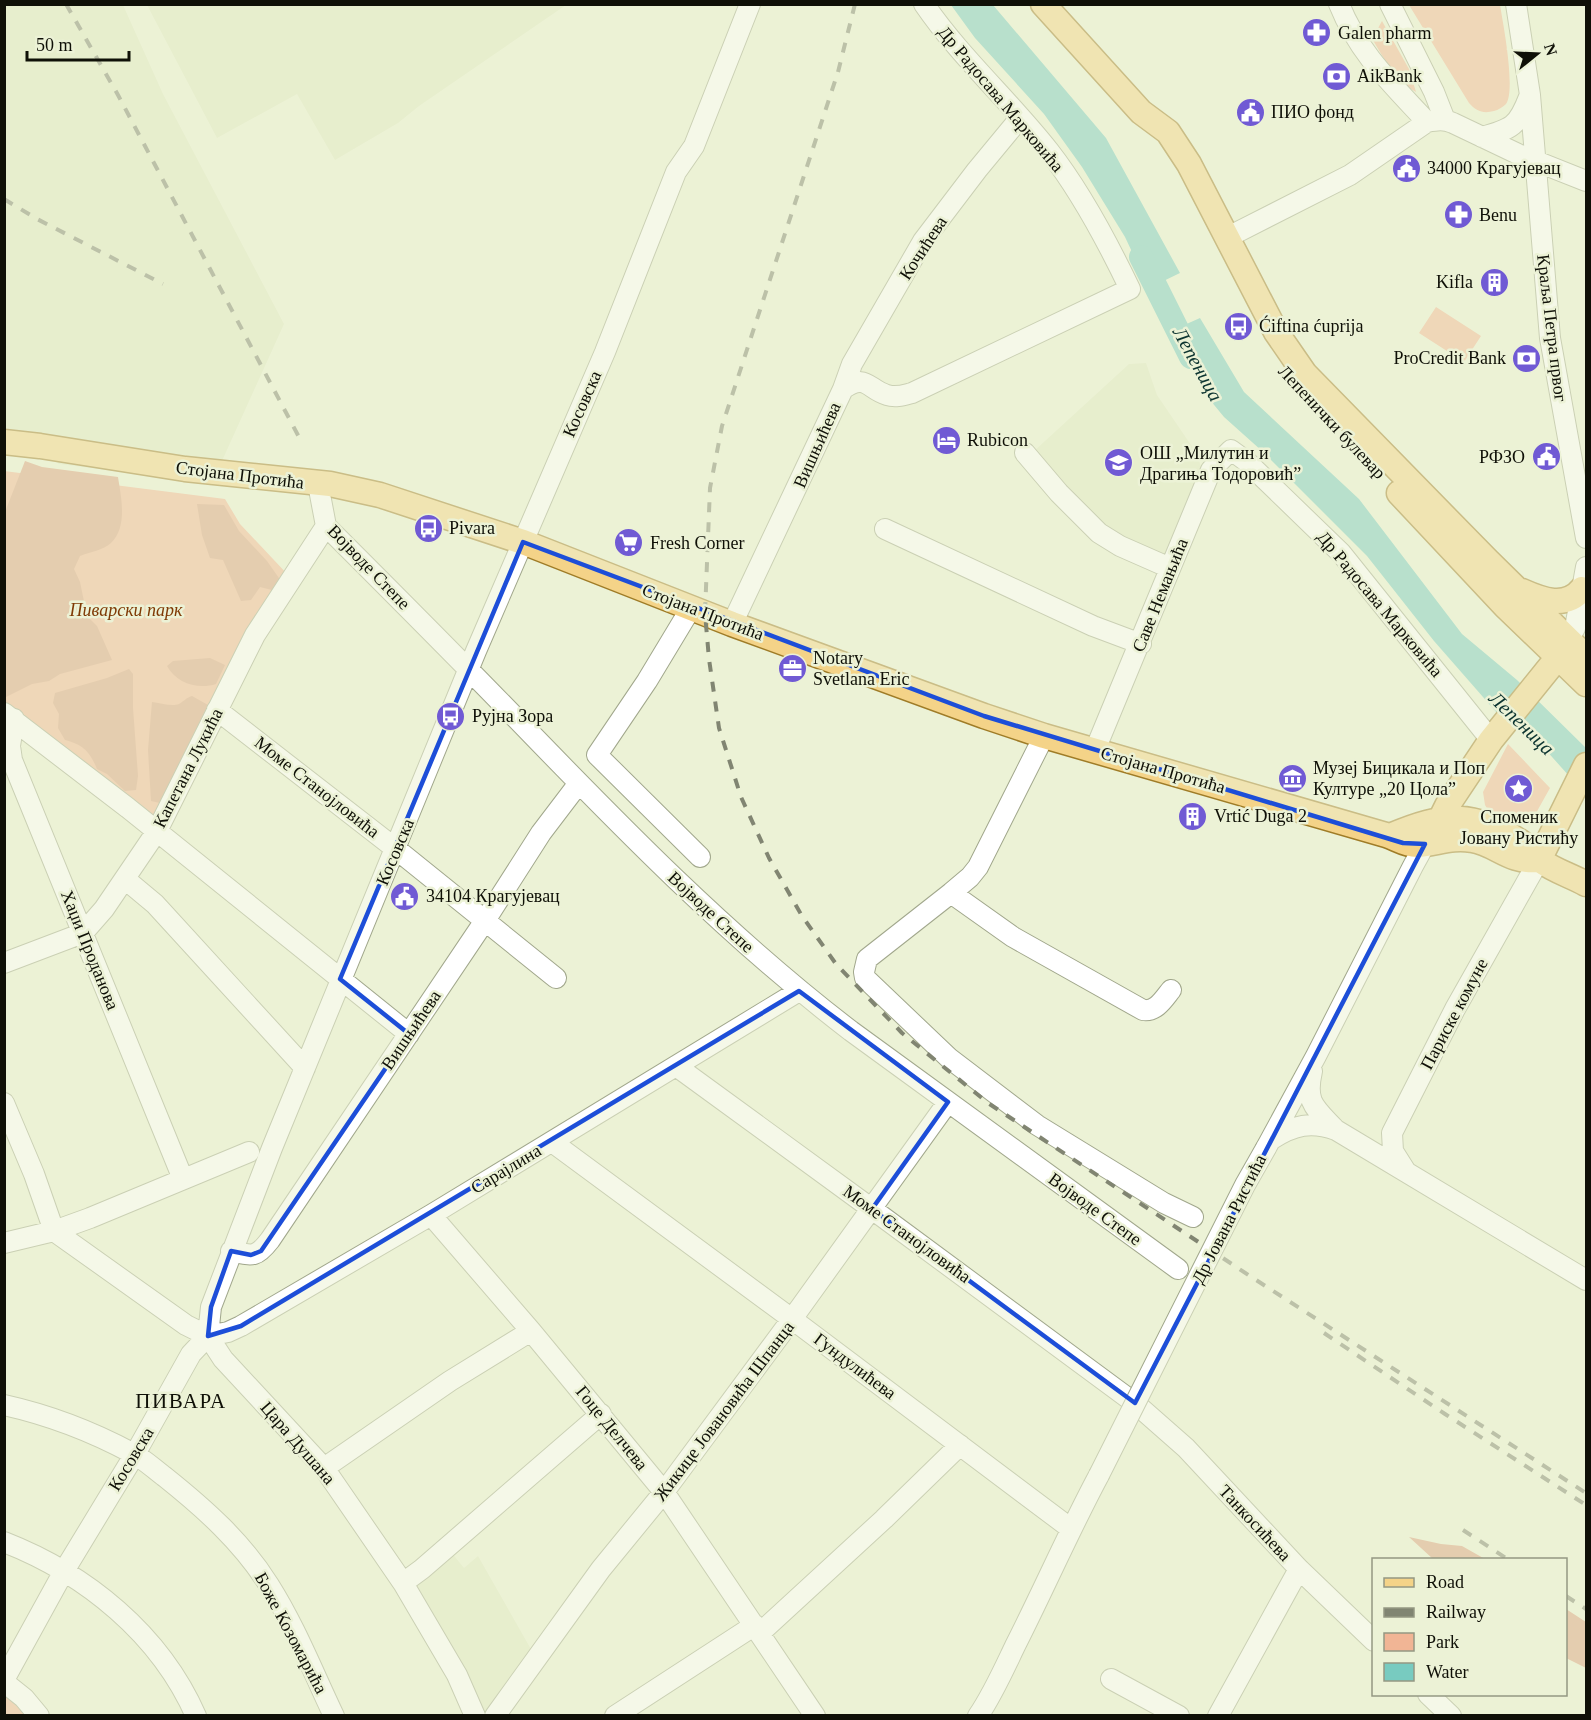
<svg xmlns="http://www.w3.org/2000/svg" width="1591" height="1720" font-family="'Times New Roman',serif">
<rect width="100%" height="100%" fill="#ecf2d6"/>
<!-- built -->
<path fill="#e0e8c4" d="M4,5H123L163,94L284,324L212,483L59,464L5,427Z
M147,5H566L419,106L398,123L335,160L297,94L217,138Z
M1146,363L1157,395L1191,445L1198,457L1202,471L1167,563L1112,538L1033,452L1129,364Z
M451,1552L464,1568L478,1556L532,1651L490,1710L485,1713L414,1583Z"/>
<!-- green -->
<path fill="#f1b595" d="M1409,5H1500C1503,23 1516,90 1506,104C1503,107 1498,110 1494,111C1483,114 1476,111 1469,103Z
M1382,21L1409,69L1416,92C1394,80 1381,53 1368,32L1377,30Z
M1436,307L1481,336L1464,362L1419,333Z
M4,471L225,499L240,524L289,576L154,828L5,714Z
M1508,744L1550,788L1531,822L1523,825L1488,810L1485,805L1483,792Z
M4,1690L34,1715H5Z"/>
<!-- forest -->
<path fill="#daa080" d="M25,461L42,467L118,477C121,497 128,526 111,543C103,550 90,552 80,556L74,569L80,582L87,616L97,626L112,660L60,674L49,681L32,684L6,697L4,696L5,512Z
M197,504L224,505L239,531L267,561L281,581L272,590L260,587L251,600L241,601L223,560L210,558L202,535Z
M210,658L225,665L216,684C198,690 176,683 167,666L173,661Z
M129,669L133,674V708L138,776L136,790L125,791L107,774L97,769C90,752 84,745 65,740L58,728L59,714L53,703L55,693L107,678Z
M192,696L208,705L160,803L151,801L148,750L152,702C160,703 172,707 179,704C184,701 186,698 192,696Z
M1409,1537L1441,1544L1462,1546L1485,1559H1433Z
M1566,1609L1586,1622V1668L1566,1658Z"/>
<!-- water -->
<path fill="#78cbc0" d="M951,5H993L1106,138L1180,273L1149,288L1125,237L1082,167L1044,114L975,38Z
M1200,318L1244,392L1359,499L1462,634L1517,680L1586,748V795L1536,739L1497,713L1434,641L1367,556L1262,451L1224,417L1210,400L1173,330Z"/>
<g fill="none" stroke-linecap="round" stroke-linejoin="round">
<!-- river -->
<path stroke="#78cbc0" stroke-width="24" d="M1141,257L1191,357"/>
<defs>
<path id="minor" d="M1339,4C1359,54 1392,84 1427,122
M1390,4L1434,92L1445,120
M1516,4L1530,95L1550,338L1586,538
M1482,137C1512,129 1518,126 1529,97
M1226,238L1350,175L1427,122C1437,120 1444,119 1453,123L1518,154L1586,181
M843,389L852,364L923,241L977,170L1020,118
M1025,453L1059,493L1099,533L1120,546L1170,568
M318,484L326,526C388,588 450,650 511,713C620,826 727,936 851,1031L1178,1269
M885,529L1093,626L1141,644
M691,608L647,681L597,755L700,857
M732,624L843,389C867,373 867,389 887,395C896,398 904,395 912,393L1130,289C1107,241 1081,192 1049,151C1009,100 961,58 924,4
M1563,650L1575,628L1586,567
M217,710L396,849L556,978
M4,713L128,808L409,1034
M14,719L10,746L12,760L183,1179
M1044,736L978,867L970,877L951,893L867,959L864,972L865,978L949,1058L1037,1125L1164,1203L1193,1217
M1095,750L1211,470L1231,450L1246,461L1341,553L1491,740
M125,879L155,904L305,1068
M951,893L1013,937L1143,1010C1156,1012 1163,1000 1171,990
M4,963L83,933L104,909L157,831L255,635L326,526
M676,1066L872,1209L1136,1404L1186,1448L1299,1569L1374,1641
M1312,1071C1305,1102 1314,1107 1334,1128
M4,1103L34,1174L54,1231
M1272,1139C1294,1125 1311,1121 1336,1130L1586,1280
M552,1142L792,1319L1070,1528
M1266,1148L1316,1056L1413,866L1430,835
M1405,1170L1393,1151L1392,1133L1455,1009L1539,860
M431,1215L531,1331L664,1492L815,1716
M54,1231L186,1325L208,1336L223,1359L324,1468L403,1583L457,1675L475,1716
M4,1243L54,1231L90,1218L249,1152
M231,1251C253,1256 256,1258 270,1240L486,919L541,833L579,783
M208,1336L228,1332L241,1326L431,1215L799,991
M4,1405C49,1415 91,1431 132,1453C144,1459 154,1469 165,1477C205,1509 242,1542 269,1585C295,1626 313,1672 334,1716
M324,1468L450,1381L531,1331
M4,1542C86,1574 160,1634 196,1716
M403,1583L422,1569L601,1414
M760,1633L884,1519L960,1445
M1111,1679L1179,1716
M4,1680L64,1571L135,1454L191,1354L208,1336L211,1307L272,1148L476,651L605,352L676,172L694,146L750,4
M4,1682L24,1698L39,1716
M1428,1694L1451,1716
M495,1716L601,1569L664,1492L792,1319L948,1102
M615,1716L755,1625
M978,1716C993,1694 1004,1669 1015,1646C1044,1589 1069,1531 1099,1475
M1218,1716L1299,1569"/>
<path id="major" d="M1043,4L1141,112L1168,132L1189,164L1276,332L1305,374L1488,561L1586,657
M4,442L40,446L185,469L330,484L380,495L523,542L732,624L984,716L1044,736L1386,835C1396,838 1405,845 1417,845C1436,844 1452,836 1472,840C1497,844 1508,863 1539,860
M1399,493L1505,606L1586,684
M1522,591C1542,600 1566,609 1582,589
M1440,820L1447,806L1491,740L1558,657
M1390,836C1444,813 1475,810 1525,845C1531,850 1535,857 1541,861C1555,871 1572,876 1586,884
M1539,860L1586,765"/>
</defs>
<!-- minor casing -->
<use href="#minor" stroke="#a1a78c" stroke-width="22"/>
<!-- major casing -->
<use href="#major" stroke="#9f7c27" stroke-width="27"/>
<!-- minor -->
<use href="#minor" stroke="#fff" stroke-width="20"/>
<!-- major -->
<use href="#major" stroke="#f4d388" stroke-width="24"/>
<!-- rail -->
<path stroke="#818572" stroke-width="4" stroke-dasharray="10 10" stroke-linecap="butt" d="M66,4L118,95L300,439
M855,4L838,72L722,426L710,488L705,613L709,659L719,728L741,797L769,858L802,916L836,964L902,1033L988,1103L1253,1278L1586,1493
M4,199L37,219L163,284
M1324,1333L1445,1414L1586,1505
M1463,1530L1509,1560
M1566,1596L1586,1609"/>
<defs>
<path id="minor-bridge" d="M1099,1475L1245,1185L1266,1148"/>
</defs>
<!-- minor-bridge casing -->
<use href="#minor-bridge" stroke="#a1a78c" stroke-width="22" stroke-linecap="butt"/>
<!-- minor-bridge -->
<use href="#minor-bridge" stroke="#fff" stroke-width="20"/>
</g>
<!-- marked area -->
<path d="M0 0H1591V1720H0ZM523,542L984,716L1403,843L1425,844L1135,1403L872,1209L948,1102L799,991L241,1326L208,1336L211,1307L231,1251L251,1255L261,1251L409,1034L340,979Z" fill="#ecf2d6" fill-opacity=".55" fill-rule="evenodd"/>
<path fill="none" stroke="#1d4ed8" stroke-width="4.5" stroke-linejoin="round" d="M523,542L984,716L1403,843L1425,844L1135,1403L872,1209L948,1102L799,991L241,1326L208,1336L211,1307L231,1251L251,1255L261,1251L409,1034L340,979Z"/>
<!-- icons -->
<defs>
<symbol id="pharmacy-disc" viewBox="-11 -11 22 22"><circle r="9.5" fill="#705ad4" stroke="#ecf2d6"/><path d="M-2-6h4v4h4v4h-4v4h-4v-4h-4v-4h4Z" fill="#fff"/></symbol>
<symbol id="bank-disc" viewBox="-11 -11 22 22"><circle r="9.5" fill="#705ad4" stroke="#ecf2d6"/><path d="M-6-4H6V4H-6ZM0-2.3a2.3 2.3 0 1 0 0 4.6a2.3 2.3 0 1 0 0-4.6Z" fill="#fff"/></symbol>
<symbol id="civic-disc" viewBox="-11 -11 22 22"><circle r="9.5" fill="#705ad4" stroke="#ecf2d6"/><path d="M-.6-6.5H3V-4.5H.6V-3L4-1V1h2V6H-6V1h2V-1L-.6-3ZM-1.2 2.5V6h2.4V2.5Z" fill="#fff"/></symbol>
<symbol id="building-disc" viewBox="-11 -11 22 22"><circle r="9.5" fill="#705ad4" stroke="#ecf2d6"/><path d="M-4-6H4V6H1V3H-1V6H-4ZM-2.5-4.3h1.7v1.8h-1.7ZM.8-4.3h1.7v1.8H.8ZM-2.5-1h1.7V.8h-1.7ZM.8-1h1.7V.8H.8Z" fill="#fff"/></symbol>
<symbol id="bus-disc" viewBox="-11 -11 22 22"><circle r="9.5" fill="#705ad4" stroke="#ecf2d6"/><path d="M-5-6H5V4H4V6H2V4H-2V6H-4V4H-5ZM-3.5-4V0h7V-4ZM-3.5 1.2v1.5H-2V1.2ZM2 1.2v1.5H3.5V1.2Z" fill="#fff"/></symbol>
<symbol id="hotel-disc" viewBox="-11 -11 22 22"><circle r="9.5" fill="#705ad4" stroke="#ecf2d6"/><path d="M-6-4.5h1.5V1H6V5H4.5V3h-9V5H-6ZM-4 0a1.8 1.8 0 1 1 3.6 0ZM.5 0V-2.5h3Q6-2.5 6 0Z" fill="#fff"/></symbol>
<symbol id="school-disc" viewBox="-11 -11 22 22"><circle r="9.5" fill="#705ad4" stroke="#ecf2d6"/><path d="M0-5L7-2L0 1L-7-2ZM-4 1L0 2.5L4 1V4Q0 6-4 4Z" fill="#fff"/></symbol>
<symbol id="supermarket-disc" viewBox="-11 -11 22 22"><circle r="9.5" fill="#705ad4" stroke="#ecf2d6"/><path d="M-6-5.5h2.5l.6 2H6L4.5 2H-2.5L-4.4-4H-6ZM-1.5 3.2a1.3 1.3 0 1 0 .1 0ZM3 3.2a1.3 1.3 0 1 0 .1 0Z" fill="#fff"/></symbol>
<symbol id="office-disc" viewBox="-11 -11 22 22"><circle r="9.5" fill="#705ad4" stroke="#ecf2d6"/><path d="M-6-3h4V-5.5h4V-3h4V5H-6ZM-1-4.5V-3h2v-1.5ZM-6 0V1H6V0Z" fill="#fff"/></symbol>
<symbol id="museum-disc" viewBox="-11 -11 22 22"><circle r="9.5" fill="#705ad4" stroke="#ecf2d6"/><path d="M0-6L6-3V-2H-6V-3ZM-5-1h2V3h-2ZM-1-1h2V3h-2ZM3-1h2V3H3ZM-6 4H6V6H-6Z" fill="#fff"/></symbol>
<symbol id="sight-disc" viewBox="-11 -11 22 22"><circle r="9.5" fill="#705ad4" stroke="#ecf2d6"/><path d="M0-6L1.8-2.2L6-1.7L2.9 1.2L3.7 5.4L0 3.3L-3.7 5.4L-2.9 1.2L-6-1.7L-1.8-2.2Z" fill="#fff"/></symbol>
</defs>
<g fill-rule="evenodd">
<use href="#pharmacy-disc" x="1300" y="16" width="33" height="33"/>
<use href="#bank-disc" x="1320" y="60" width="33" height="33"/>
<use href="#civic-disc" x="1234" y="96" width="33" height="33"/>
<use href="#civic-disc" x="1390" y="152" width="33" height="33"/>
<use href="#pharmacy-disc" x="1442" y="198" width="33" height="33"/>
<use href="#building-disc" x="1478" y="266" width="33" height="33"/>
<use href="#bus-disc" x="1222" y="310" width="33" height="33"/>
<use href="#bank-disc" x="1510" y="342" width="33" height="33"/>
<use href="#hotel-disc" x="930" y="424" width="33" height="33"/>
<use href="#civic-disc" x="1530" y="440" width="33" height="33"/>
<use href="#school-disc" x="1102" y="446" width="33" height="33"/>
<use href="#bus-disc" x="412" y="512" width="33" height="33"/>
<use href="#supermarket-disc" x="612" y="526" width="33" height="33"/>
<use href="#office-disc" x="776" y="652" width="33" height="33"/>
<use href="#bus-disc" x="434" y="700" width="33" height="33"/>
<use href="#museum-disc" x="1276" y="762" width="33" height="33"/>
<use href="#sight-disc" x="1502" y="772" width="33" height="33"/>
<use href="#building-disc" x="1176" y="800" width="33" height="33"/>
<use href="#civic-disc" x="388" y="880" width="33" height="33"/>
</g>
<g text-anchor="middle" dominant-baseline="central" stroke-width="5" stroke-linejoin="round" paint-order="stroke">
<!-- poi labels -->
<g font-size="18" fill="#0f1007" stroke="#ecf2d6" text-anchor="start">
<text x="1338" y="33">Galen pharm</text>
<text x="1357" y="76">AikBank</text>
<text x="1271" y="112">ПИО фонд</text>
<text x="1427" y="168">34000 Крагујевац</text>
<text x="1479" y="215">Benu</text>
<text x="1473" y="282" text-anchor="end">Kifla</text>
<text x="1259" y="326">Ćiftina ćuprija</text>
<text x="1506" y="358" text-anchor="end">ProCredit Bank</text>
<text x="967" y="440">Rubicon</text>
<text x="1140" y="453">ОШ „Милутин и<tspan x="1140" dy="21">Драгиња Тодоровић”</tspan></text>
<text x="1525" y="457" text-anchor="end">РФЗО</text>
<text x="449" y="528">Pivara</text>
<text x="650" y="543">Fresh Corner</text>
<text x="813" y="658">Notary<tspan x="813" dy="21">Svetlana Eric</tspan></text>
<text x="472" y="716">Рујна Зора</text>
<text x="1313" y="768">Музеј Бицикала и Поп<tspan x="1313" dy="21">Културе „20 Цола”</tspan></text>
<text x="1214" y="816">Vrtić Duga 2</text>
<text x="1519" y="817" text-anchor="middle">Споменик<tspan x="1519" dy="21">Јовану Ристићу</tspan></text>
<text x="426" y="896">34104 Крагујевац</text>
</g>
<!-- street labels -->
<g font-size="18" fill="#0f1007" stroke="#ecf2d6">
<text transform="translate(1001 99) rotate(50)">Др Радосава Марковића</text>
<text transform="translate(923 248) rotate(-57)">Кочићева</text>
<text transform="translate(1552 328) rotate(83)">Краља Петра првог</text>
<text transform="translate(582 404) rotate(-66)">Косовска</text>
<text transform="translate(1332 422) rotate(47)">Лепенички булевар</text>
<text transform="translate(817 445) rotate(-66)">Вишњићева</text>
<text transform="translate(240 475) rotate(7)">Стојана Протића</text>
<text transform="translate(369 567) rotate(46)">Војводе Степе</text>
<text transform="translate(1160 595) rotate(-68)">Саве Немањића</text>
<text transform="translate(1380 604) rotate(50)">Др Радосава Марковића</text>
<text transform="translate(703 612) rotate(21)">Стојана Протића</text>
<text transform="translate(188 768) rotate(-63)">Капетана Лукића</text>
<text transform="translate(1163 770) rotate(16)">Стојана Протића</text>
<text transform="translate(317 787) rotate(38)">Моме Станојловића</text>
<text transform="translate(395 852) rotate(-67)">Косовска</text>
<text transform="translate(711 912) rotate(43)">Војводе Степе</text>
<text transform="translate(90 950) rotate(68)">Хаџи Проданова</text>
<text transform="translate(1454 1014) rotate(-62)">Париске комуне</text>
<text transform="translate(411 1030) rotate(-56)">Вишњићева</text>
<text transform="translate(506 1169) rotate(-31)">Сарајлина</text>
<text transform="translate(1095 1209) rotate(36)">Војводе Степе</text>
<text transform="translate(1229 1219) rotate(-63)">Др Јована Ристића</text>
<text transform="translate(907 1234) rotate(36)">Моме Станојловића</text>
<text transform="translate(855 1366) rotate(37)">Гундулићева</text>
<text transform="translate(724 1411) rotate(-53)">Жикице Јовановића Шпанца</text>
<text transform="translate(612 1428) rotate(51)">Гоце Делчева</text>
<text transform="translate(298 1443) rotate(49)">Цара Душана</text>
<text transform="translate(131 1459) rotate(-59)">Косовска</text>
<text transform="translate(1255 1523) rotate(47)">Танкосићева</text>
<text transform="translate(291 1633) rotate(62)">Боже Козомарића</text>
</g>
<!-- park labels -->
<g font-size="18" font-style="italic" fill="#7f3a05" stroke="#ecf2d6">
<text x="126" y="610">Пиварски парк</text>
</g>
<!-- water labels -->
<g font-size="20" font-style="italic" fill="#0c3430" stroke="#ecf2d6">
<text transform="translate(1198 364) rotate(61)">Лепеница</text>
<text transform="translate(1522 723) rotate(44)">Лепеница</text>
</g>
<!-- quarter labels -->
<g font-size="21" letter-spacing="1.5" fill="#0f1007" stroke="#ecf2d6">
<text x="181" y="1401">ПИВАРА</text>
</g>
</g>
<!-- border -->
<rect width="1591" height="1720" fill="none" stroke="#0f1007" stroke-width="12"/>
<!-- legend -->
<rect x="1372" y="1558" width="195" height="138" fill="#ecf2d6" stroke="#949883" stroke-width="1.5"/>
<rect x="1384" y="1578" width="30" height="9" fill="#f4d388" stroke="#949883" stroke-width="1.5"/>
<text x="1426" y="1588" font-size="18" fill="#0f1007">Road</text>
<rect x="1384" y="1608" width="30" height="9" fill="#818572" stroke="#949883" stroke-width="1.5"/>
<text x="1426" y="1618" font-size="18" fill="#0f1007">Railway</text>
<rect x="1384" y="1633" width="30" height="18" fill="#f1b595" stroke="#949883" stroke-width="1.5"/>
<text x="1426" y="1648" font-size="18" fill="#0f1007">Park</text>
<rect x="1384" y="1663" width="30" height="18" fill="#78cbc0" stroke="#949883" stroke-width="1.5"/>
<text x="1426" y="1678" font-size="18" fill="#0f1007">Water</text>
<!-- north arrow -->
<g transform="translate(1537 54) rotate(72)" stroke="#ecf2d6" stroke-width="4.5" paint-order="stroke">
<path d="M0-4.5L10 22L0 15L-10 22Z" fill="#0f1007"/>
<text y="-9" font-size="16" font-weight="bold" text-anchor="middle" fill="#0f1007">N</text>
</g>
<!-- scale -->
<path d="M27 51v9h102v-9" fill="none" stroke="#0f1007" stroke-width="3"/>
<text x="36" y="51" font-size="18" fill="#0f1007" stroke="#ecf2d6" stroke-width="4.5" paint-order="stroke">50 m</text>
</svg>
